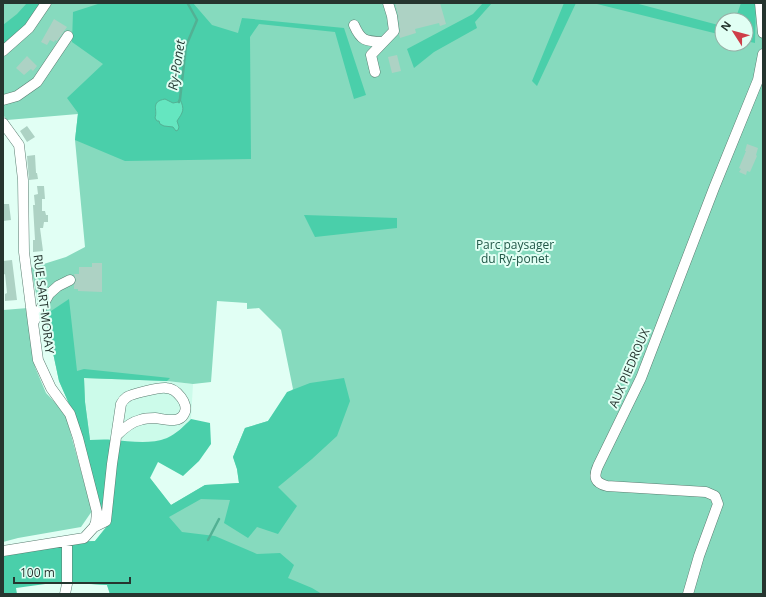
<svg xmlns="http://www.w3.org/2000/svg" width="766" height="597" font-family="'Open Sans',sans-serif">
<rect width="100%" height="100%" fill="#e1fff4"/>
<!-- built -->
<path fill="#ccfbea" d="M84,378L167,381L193,384L191,419L179,430L168,438L154,442H128L110,440H90L85,402Z"/>
<!-- green -->
<path fill="#86dabe" fill-rule="evenodd" d="M3,3H763V594H110L107,585L71,583L73,542L95,541L109,523L129,451L171,505L205,485L239,483L237,469L233,457L245,428L268,421L293,389L281,330L259,308L247,309V303L217,301L211,382L193,384L167,381L84,378L85,402L90,440L81,431L59,381L45,315L38,304L31,268L66,257L85,247L75,140L78,114L7,120L3,115ZM722,20H746V44H722Z
M28,308L35,367L46,393L65,413L92,511L81,527L18,538L3,542V310Z"/>
<!-- forest -->
<path fill="#4acfaa" d="M27,3H42L29,25L3,47V25L17,14Z
M101,3H193L212,25L238,33L242,18L344,28L366,95L354,99L335,32L259,24L250,37L251,159L125,161L75,140L78,113L67,98L103,64L72,42L73,12Z
M483,3H492L475,22L477,28L434,52L414,68L407,49L473,14Z
M564,3H576L537,86L532,81Z
M593,3H635L722,26V35Z
M741,3H756L755,43L746,41V20H735Z
M304,215L397,218V228L315,237Z
M69,299L77,371L84,369L170,378L167,381L84,378L85,402L90,440C97,440 104,439 112,440C130,441 149,445 167,438C176,434 184,426 191,419L210,423L211,444L199,461L183,476L158,462L150,478L171,505L205,485L239,483L237,469L233,457L245,428L268,421L287,392L310,383L344,378L350,401L337,436L312,459L278,487L297,506L278,534L257,527L248,538L224,523L230,500L201,499L169,517L182,532L215,536L257,554L280,553L294,565L288,578L312,588L322,594H110L107,585L60,582L16,588L17,594H3V554L73,542L95,541L109,524L101,516L81,431L59,381L45,315Z"/>
<!-- water -->
<path fill="#65e6c0" stroke="#52b194" d="M165,99L173,103L178,102L180,99C185,110 183,112 177,121L179,127L178,130L176,131L173,127L164,126L160,124L159,121H157L155,118C158,109 150,102 165,99Z"/>
<g fill="none" stroke-linecap="round" stroke-linejoin="round">
<!-- stream -->
<path stroke="#52b194" stroke-width="2.5" d="M179,102L180,99L186,46L197,20L188,4V3
M208,540L219,519"/>
</g>
<!-- building -->
<path fill="#add2c4" d="M395,3H440L446,24L440,26L439,23L415,29L416,33L400,38L399,34L400,30L398,15Z
M54,19L67,27L57,41L55,40L54,42L50,40L47,45L41,42Z
M397,55L401,71L392,73L388,57Z
M27,56L37,66L33,71L31,69L24,75L16,68Z
M27,126L35,137L27,142L20,131Z
M747,144L758,148L756,155L757,156L750,172L747,171L746,175L739,172L741,169L739,168L746,151H745Z
M35,155L36,173H37L38,179L29,180L27,156Z
M37,186H44L45,199H42V211H45L46,215H48V222H44L43,228H40L43,251L33,252V240H35L33,205H35L34,195L38,194Z
M3,204H9L11,220L3,221Z
M12,260L17,300L5,301V294L7,293L5,274L3,275V261Z
M92,263H102V292L78,291V289H74V285L76,280L74,274H79V267H92Z"/>
<g fill="none" stroke-linecap="round" stroke-linejoin="round">
<defs>
<path id="minor" d="M760,3L763,33
M354,25C361,41 365,41 382,42
M3,51L29,28L46,3
M375,72L371,55L394,31L392,16L388,3
M3,100L17,96L37,82L68,36
M3,123L19,145L23,180L24,252L33,323L38,360L51,388L70,414L78,438L97,512L96,522L94,527L84,538L3,551
M33,323L49,294L58,286L70,280
M94,527L106,521L112,464L121,404C122,402 124,399 127,397C131,394 160,387 166,388C176,388 190,404 184,414C179,424 164,419 155,418C150,418 145,418 140,420C131,422 123,429 117,435
M65,594L67,584V541
M688,594L699,556L718,504L715,496L706,492L607,486C595,483 593,477 598,466L641,378L714,188L758,80L763,54"/>
</defs>
<!-- minor casing -->
<use href="#minor" stroke="#5b7d71" stroke-width="11"/>
<!-- minor -->
<use href="#minor" stroke="#fff" stroke-width="10"/>
</g>
<g text-anchor="middle" dominant-baseline="central" stroke-width="4" stroke-linejoin="round" paint-order="stroke">
<!-- park labels -->
<g font-size="12" fill="#225848" stroke="#e1fff4">
<text x="515" y="244">Parc paysager<tspan x="515" dy="14">du Ry-ponet</tspan></text>
</g>
<!-- street labels -->
<g font-size="12" fill="#26352f" stroke="#e1fff4">
<text transform="translate(44 304) rotate(83)">RUE SART-MORAY</text>
<text transform="translate(629 368) rotate(-67)">AUX PIEDROUX</text>
</g>
<!-- water labels -->
<g font-size="13" font-style="italic" fill="#1f352e" stroke="#e1fff4">
<text transform="translate(176 65) rotate(-81)">Ry-Ponet</text>
</g>
</g>
<!-- border -->
<rect width="766" height="597" fill="none" stroke="#26352f" stroke-width="8"/>
<!-- north arrow -->
<g transform="translate(734 32) rotate(306)"><circle r="19" fill="#e1fff4" stroke="#96aea5"/>
<path d="M0-3L7 15L0 10L-7 15Z" fill="#ce3e48"/>
<text y="-6" font-size="11" font-weight="bold" text-anchor="middle" fill="#26352f">N</text>
</g>
<!-- scale -->
<path d="M14 577v6h116v-6" fill="none" stroke="#26352f" stroke-width="2"/>
<text x="20" y="577" font-size="12" fill="#26352f" stroke="#e1fff4" stroke-width="3" paint-order="stroke">100 m</text>
</svg>
